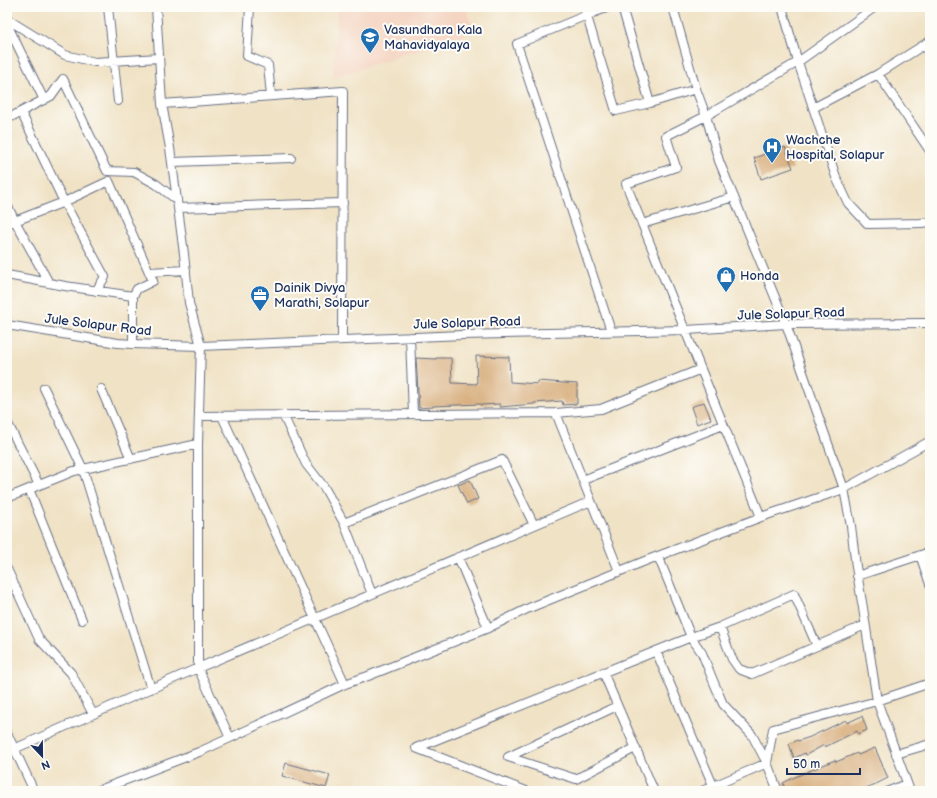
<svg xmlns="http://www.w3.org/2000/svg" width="937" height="798" font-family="'Balsamiq Sans',sans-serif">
<rect width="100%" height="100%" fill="#fdfcf7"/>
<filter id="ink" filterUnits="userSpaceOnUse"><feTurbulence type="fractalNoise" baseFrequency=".025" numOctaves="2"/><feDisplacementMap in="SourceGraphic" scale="8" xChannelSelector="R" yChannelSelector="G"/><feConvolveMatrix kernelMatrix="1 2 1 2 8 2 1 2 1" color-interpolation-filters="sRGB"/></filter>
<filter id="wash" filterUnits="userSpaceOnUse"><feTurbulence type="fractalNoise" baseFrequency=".012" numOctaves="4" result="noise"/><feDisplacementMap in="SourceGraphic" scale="16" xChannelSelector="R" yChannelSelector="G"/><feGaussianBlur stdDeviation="0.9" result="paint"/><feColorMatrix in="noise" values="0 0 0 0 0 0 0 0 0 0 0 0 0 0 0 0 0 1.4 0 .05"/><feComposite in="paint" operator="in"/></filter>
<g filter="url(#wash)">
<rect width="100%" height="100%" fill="#f0e2c5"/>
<!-- built -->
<path fill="#f4d3c0" d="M338,7H465L475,32L333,77Z"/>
<g id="blocks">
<!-- building -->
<path fill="#d9b182" d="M785,147L793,168L761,179L754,158Z
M476,356L509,357L510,382L538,384V381L577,384V404L563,405L562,401L534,403V404L500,407V404L480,405V404L433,406V407L419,408L416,358L436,359V358H451L452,383L477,384Z
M704,402L711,419L697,424L691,407Z
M470,480L478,499L467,504L458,485Z
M862,716L867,730L858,734L857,731L825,747L824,745L806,755L805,753L794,758L789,744L798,740V741L810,737L846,720L847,723Z
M875,748L888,778L878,783L859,791H786L783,783L795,777L835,760L836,762L857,753L858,755Z
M286,763L330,775L326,788L282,776Z"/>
</g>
</g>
<g filter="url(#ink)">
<use href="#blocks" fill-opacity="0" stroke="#666e82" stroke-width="1"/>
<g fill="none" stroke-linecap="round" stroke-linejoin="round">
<defs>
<path id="street" d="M108,7L118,101
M156,7L162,104L170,148L178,208L184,254L189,303L201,346L198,444V668L230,738
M250,7L247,56L268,65L271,96
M584,7L616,111L650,103L696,89
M609,7L587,15L517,44L611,331
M622,7L650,103
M673,7L696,89L706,116L719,161L786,324L844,489L851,526L856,567L863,608L877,701L910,791
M782,7L798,62L836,177L848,203L868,224L921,223L930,222
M7,19L65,55L95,62L159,58
M7,24L44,100
M924,45L930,54
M878,74L930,151
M162,104L343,91L342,339
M813,108L878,74L930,41
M21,112L64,202L105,277L96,291
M7,119L51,96L63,79L107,171L134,172L156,184L177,200
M172,162L291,158
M7,205L15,221L49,283
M178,208L343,203
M7,223L15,221L64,202L109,181L153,281L137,289L133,296
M642,224L734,197
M149,272L186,270
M7,275L65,286L133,296V344
M7,325L118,343L133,344L201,346L463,335L686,330L786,324L930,323
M410,337L413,414
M44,388L83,469L151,689
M101,389L131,459
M556,413L601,409L701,369
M283,415L306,464L324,487L344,523L372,594
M199,416L556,413L619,571
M222,416L345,684
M7,422L39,485
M583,480L723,425
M29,489L82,620
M7,498L74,471L198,444
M761,517C715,406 671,295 626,184L676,167L666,136L706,116L798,62L875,7
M344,523L502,460L534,525
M920,555L930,584
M658,556L691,637L702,653L712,678L723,704L752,735L767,763L778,791
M458,557L488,628
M7,569L39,639L71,673L93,714
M857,576L930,552
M720,627L732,659L739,669L752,674L865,625
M656,651L715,790
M603,672L654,791
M617,706L508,757L576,779L635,748
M7,733L34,791
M14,749L198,668L591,501
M896,754L930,744
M97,791L199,752L230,738L345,684L368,676L488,628L529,608L603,578L645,561L761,517L844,489L930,441
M526,791L416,748L691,637L720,627L794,594L817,646
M702,791L767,763L773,729L877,701L930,683
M889,791L907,784"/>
</defs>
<!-- street casing -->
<use href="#street" stroke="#666e82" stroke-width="10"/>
<!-- street -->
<use href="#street" stroke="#fff" stroke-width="8"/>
</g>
</g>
<!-- icons -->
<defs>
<symbol id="university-pin" viewBox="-11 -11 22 30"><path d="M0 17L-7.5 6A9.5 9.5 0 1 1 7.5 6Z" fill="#1f6fb2" stroke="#fdfcf7"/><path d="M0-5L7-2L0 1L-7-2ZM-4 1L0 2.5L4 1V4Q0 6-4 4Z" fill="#fff"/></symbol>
<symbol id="hospital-pin" viewBox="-11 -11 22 30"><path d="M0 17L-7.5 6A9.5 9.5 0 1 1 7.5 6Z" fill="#1f6fb2" stroke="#fdfcf7"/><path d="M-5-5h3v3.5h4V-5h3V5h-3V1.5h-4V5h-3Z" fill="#fff"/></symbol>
<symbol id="shop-pin" viewBox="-11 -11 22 30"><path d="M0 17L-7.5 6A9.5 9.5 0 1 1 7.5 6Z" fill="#1f6fb2" stroke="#fdfcf7"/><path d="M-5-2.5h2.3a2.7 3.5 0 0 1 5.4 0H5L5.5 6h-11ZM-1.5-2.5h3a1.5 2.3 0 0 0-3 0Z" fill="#fff"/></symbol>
<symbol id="office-pin" viewBox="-11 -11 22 30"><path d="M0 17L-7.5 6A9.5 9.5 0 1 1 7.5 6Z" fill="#1f6fb2" stroke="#fdfcf7"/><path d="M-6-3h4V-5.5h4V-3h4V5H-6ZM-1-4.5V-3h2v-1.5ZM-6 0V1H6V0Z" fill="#fff"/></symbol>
</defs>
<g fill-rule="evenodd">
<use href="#university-pin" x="359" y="26" width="22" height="30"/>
<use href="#hospital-pin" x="761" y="136" width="22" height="30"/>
<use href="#shop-pin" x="715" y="265" width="22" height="30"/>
<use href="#office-pin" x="249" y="284" width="22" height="30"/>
</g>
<g text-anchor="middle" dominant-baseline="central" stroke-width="4" stroke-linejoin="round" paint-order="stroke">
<!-- poi labels -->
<g font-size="13" fill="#1b2f5e" stroke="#fdfcf7" text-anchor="start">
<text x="384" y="30">Vasundhara Kala<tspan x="384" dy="15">Mahavidyalaya</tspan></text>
<text x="786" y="140">Wachche<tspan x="786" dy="15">Hospital, Solapur</tspan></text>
<text x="740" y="276">Honda</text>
<text x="274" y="288">Dainik Divya<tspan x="274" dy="15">Marathi, Solapur</tspan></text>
</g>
<!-- street labels -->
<g font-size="13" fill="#1b2f5e" stroke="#fdfcf7">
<text transform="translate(791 314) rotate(-2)">Jule Solapur Road</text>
<text transform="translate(467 323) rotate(-2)">Jule Solapur Road</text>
<text transform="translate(98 325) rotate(7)">Jule Solapur Road</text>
</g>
</g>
<!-- margin -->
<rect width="937" height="798" fill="none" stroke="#fdfcf7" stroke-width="24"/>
<!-- north arrow -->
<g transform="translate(42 756) rotate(158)" stroke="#fdfcf7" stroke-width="3" paint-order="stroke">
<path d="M0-3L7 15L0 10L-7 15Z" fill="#1b2f5e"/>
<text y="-6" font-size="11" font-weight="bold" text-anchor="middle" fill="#1b2f5e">N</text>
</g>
<!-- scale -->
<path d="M787 768v6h73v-6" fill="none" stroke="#1b2f5e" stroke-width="2"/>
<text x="793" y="768" font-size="12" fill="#1b2f5e" stroke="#fdfcf7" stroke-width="3" paint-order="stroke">50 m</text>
</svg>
